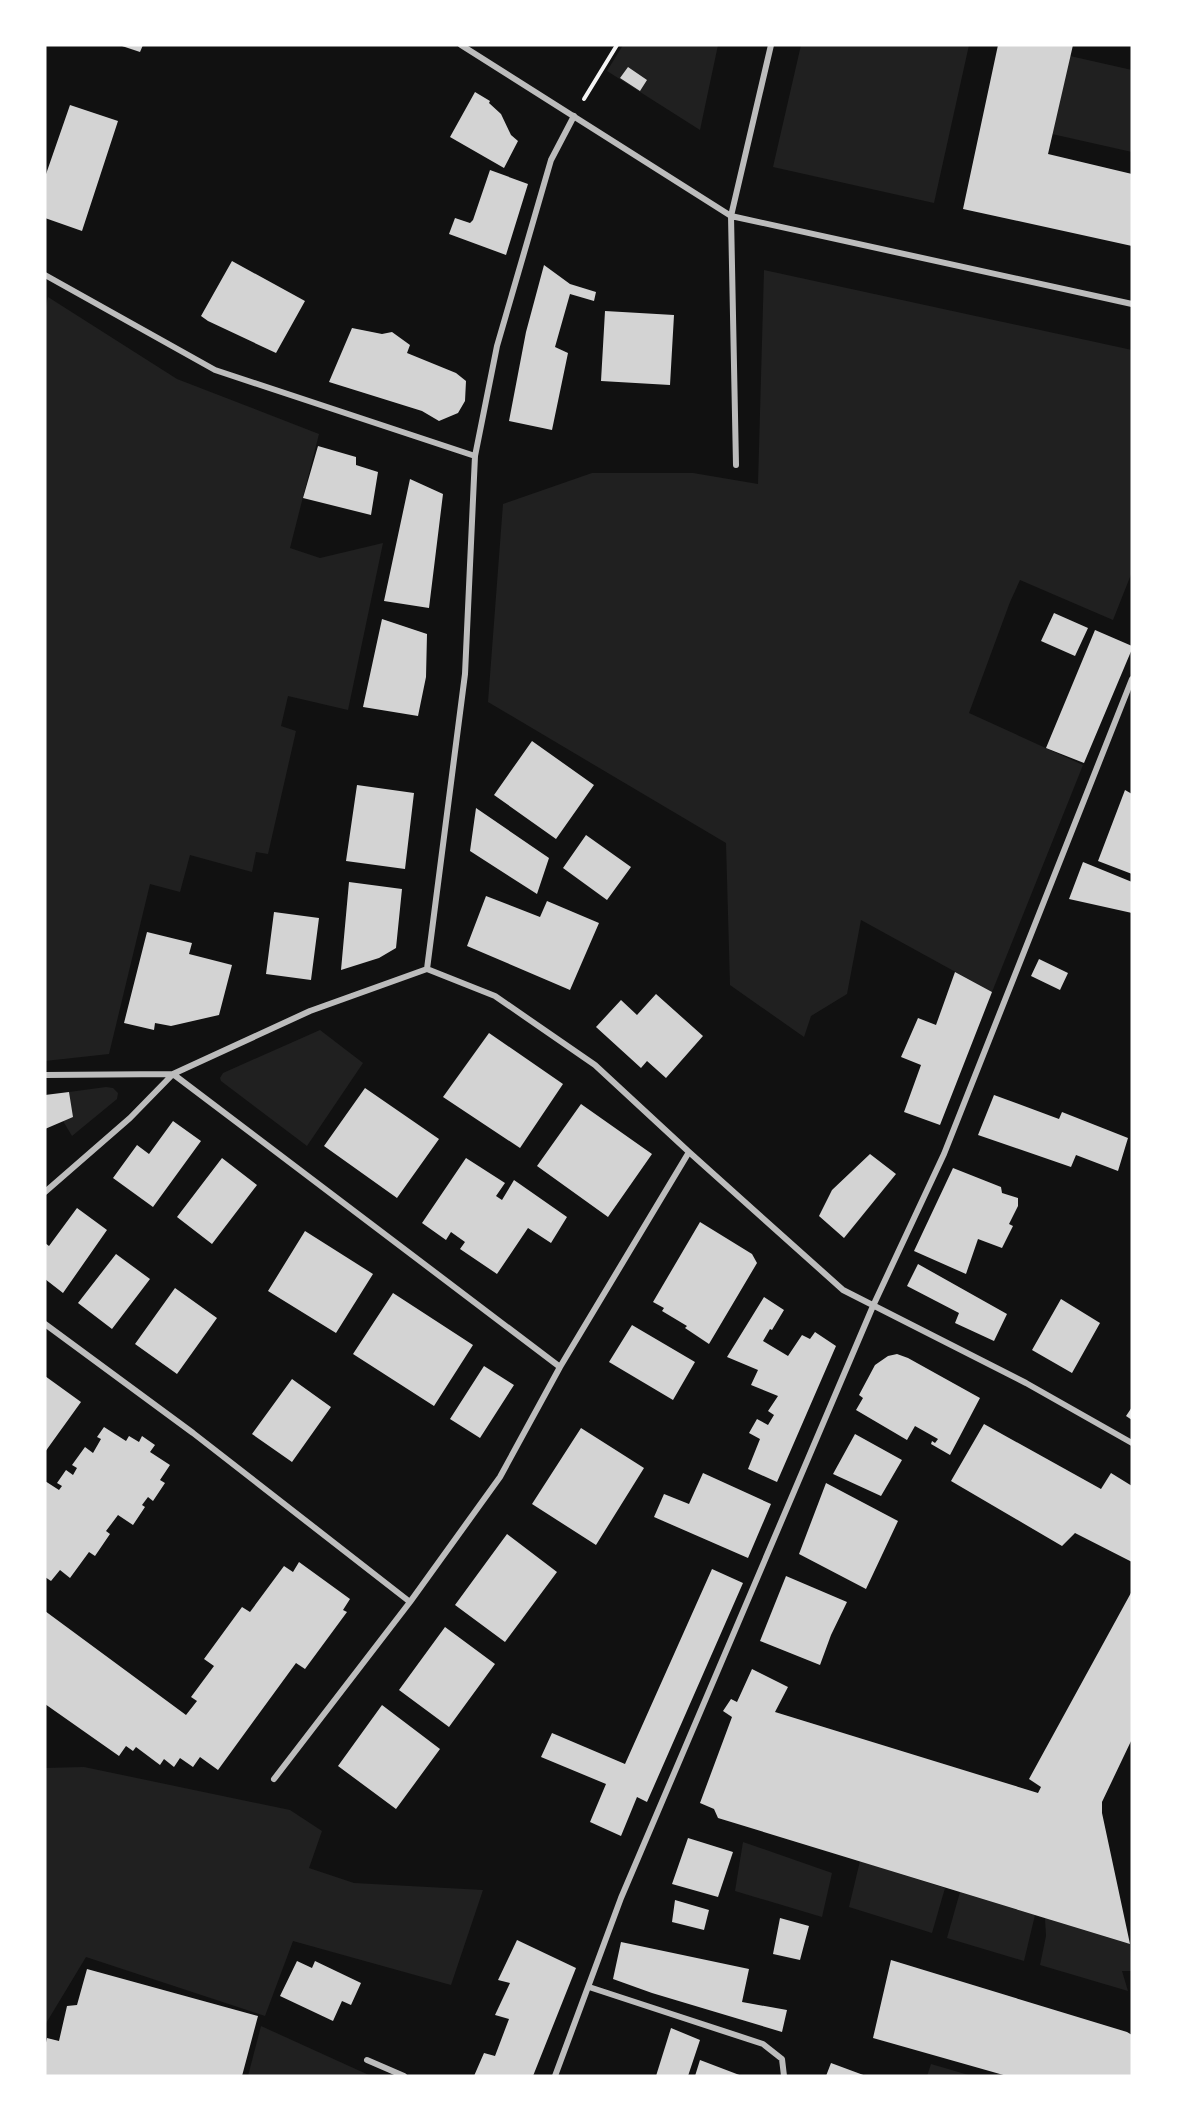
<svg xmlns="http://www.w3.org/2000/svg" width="1177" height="2121" font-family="'Fira Sans Condensed',sans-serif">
<rect width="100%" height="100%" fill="#111"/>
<!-- green -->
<path fill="#202020" d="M623,45H718L700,130L607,71Z
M801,45H969L934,203L773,167Z
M1070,56L1132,70V152L1052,134Z
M764,270L1132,350V572L1113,620L1020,580L1010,602L969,713L1083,765L992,992L861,920L847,994L811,1016L804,1037L730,985L726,843L488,702L503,504L592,473H693L758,484Z
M48,297L177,379L319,434L290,548L320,558L383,543L348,710L288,696L281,726L296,731L268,854L256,852L252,872L190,855L180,892L150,884L109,1054L45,1061V311Z
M320,1030L363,1063L307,1146L221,1081L220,1078L223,1073Z
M106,1087L113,1088L118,1093L117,1099L72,1136L63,1121L72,1117L69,1092Z
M84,1767L290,1810L322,1831L309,1868L354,1883L483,1890L451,1985L293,1941L265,2016L86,1957L45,2025V1768Z
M743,1842L832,1873L822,1917L735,1891Z
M860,1861L945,1888L932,1933L849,1907Z
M960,1892L1035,1915L1024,1961L947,1938Z
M1045,1918L1130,1944L1132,1971H1122L1128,1991L1040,1965L1046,1936Z
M261,2026L371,2076H248Z
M931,2064L972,2076H927Z"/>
<!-- building -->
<path fill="#d3d3d3" d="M119,45H143L140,52Z
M998,45H1073L1048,154L1132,174V246L963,209Z
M628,67L647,80L640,91L620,78Z
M475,92L490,101L489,103L501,114L511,135L518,141L504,168L450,137Z
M70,105L118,121L82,231L45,218V177Z
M490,170L528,184L506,255L449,234L455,218L470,223L473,220Z
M232,261L305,301L276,353L208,321L201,316Z
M544,265L570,284L596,292L594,301L570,294L555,347L568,353L552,430L509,421L526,332Z
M605,311L674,315L670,385L601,381Z
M352,328L382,334L392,332L410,345L407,353L456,373L466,381L465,401L458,413L439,421L422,411L329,382Z
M318,446L356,457V465L378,472L371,515L303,498Z
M410,479L443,494L429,608L384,601Z
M1054,613L1088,628L1075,656L1041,641Z
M382,619L427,634L426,677L418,716L363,707Z
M1095,630L1132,646V649L1084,763L1046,748Z
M532,741L594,785L556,839L494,795Z
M357,785L414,793L405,869L346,861Z
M1125,790L1132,794V874L1098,861Z
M476,808L549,858L537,894L470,851Z
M586,835L631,867L607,900L563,868Z
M1083,862L1132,882V913L1069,899Z
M349,882L402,889L396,948L379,958L341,970Z
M486,896L540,917L547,901L599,923L570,990L467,946Z
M274,912L319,918L311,980L266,974Z
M147,932L192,943L189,954L232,965L219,1015L171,1026L155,1023L154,1030L124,1023Z
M1039,959L1068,973L1060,990L1031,976Z
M955,972L992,992L940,1125L904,1112L921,1065L901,1057L918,1018L936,1025Z
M656,994L703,1036L666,1078L647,1061L641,1068L596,1027L621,1000L637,1015Z
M489,1033L563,1084L520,1148L443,1097Z
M365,1088L439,1139L397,1198L324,1146Z
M69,1092L73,1117L45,1129V1095Z
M994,1095L1059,1119L1062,1112L1128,1138L1118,1171L1076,1155L1071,1167L978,1135Z
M581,1104L652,1154L608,1217L537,1166Z
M173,1121L201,1141L153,1207L113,1178L137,1145L149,1154Z
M870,1154L896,1174L844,1238L819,1216L832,1190Z
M222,1158L257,1185L212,1244L177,1217Z
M466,1158L505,1183L496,1196L502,1200L514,1180L567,1217L551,1243L528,1228L497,1274L460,1249L465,1242L451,1232L446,1240L422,1223Z
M953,1168L1001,1187L1002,1193L1018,1198V1206L1009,1224L1013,1226L1002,1248L978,1239L966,1274L914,1251Z
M77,1208L107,1230L63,1293L45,1279V1243L49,1246Z
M700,1222L752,1254L757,1263L709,1344L685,1328L687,1326L662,1311L664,1308L653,1302Z
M305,1231L373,1274L336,1333L268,1291Z
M116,1254L150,1279L112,1329L78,1303Z
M918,1264L1007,1314L994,1341L955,1323L959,1313L907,1286Z
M175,1288L217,1318L177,1374L135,1344Z
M393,1293L473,1345L434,1406L353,1354Z
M764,1297L784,1310L772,1330L770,1329L763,1341L788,1356L802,1335L810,1339L815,1332L836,1346L777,1482L748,1469L760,1439L749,1433L757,1419L768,1425L774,1415L768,1411L778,1396L751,1385L758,1370L727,1357Z
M1061,1299L1100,1323L1072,1373L1032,1350Z
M632,1325L695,1362L673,1400L609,1362Z
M897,1354L908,1358L980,1398L950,1455L931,1444L932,1441L935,1443L938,1439L915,1426L907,1440L856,1410L863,1398L859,1395L875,1365L888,1356Z
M484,1366L514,1385L480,1438L450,1419Z
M45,1376L81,1402L45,1452Z
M292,1379L331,1407L292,1462L252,1434Z
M1132,1407V1420L1126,1416Z
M984,1424L1101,1489L1111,1473L1132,1486V1562L1075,1533L1062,1546L951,1481Z
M104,1427L126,1441L129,1436L139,1442L142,1436L155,1445L150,1452L170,1465L160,1480L165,1483L153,1501L148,1497L142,1505L145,1507L133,1525L118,1515L106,1531L110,1534L95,1556L89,1552L70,1578L60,1570L51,1581L45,1577V1481L59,1490L62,1486L57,1483L66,1470L73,1475L77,1468L72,1465L85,1447L93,1453L101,1439L97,1437Z
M581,1428L644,1468L596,1545L532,1504Z
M855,1434L902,1460L881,1496L833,1474Z
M703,1473L771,1504L748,1558L654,1517L664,1494L689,1504Z
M826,1483L898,1521L866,1589L799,1554Z
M507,1534L557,1572L505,1642L455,1605Z
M299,1562L350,1599L343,1610L347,1612L305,1669L296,1663L218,1770L200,1757L193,1767L180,1758L174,1767L164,1759L160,1765L136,1747L133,1751L126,1746L119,1756L45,1704V1611L186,1715L197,1701L191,1697L214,1666L204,1659L242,1607L250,1612L284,1566L293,1572Z
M712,1569L743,1583L647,1802L637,1797L621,1836L590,1822L606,1784L541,1757L552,1733L625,1764Z
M786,1576L847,1602L831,1635L820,1665L760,1641Z
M1132,1591V1739L1102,1802V1813L1130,1944L718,1818L714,1809L700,1803L732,1717L723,1711L731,1699L737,1702L752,1669L788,1687L775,1712L1038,1793L1041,1787L1029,1779Z
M445,1627L495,1664L449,1727L399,1690Z
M382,1705L440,1749L396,1809L338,1766Z
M688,1838L733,1852L718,1897L672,1884Z
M675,1900L709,1910L704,1930L672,1922Z
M780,1918L809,1926L800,1960L773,1954Z
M517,1940L576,1968L533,2076H474L484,2053L495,2056L509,2019L495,2015L510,1983L498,1980Z
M621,1942L749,1969L742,2002L787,2010L782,2032L652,1993L613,1979Z
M891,1960L1127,2032L1132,2035V2076H1007L873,2038Z
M297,1961L312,1968L315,1961L361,1983L351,2005L342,2001L333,2021L280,1996Z
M87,1969L258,2016L242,2076H45V2047L47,2038L59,2041L67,2006L77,2005Z
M671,2028L700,2040L688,2076H656Z
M700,2060L742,2076H695Z
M831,2063L866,2076H826Z"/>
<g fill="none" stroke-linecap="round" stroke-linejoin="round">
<!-- path -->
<path stroke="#f5f5f5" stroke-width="4" d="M584,99L617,45"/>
<!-- minor -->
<path stroke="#bcbcbc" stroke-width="6" d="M461,45L731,216L1132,304
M45,275L215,370L475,456L465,674L427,969
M475,456L497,346L551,160L574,116
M736,465L731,216L771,45
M45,1075L173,1074L560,1367
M45,1192L130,1118L173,1074L310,1011L427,969L495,996L595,1065L689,1152L843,1290L1026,1383L1132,1443
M45,1324L193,1433L410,1602
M274,1779L410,1602L500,1477L560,1367L689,1152
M589,1987L763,2044L782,2059L784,2076
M367,2060L404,2076
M555,2076L621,1898L873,1306L944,1154L1132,679"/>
</g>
<!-- border -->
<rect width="1177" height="2121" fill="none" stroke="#ffffff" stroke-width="93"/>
</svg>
